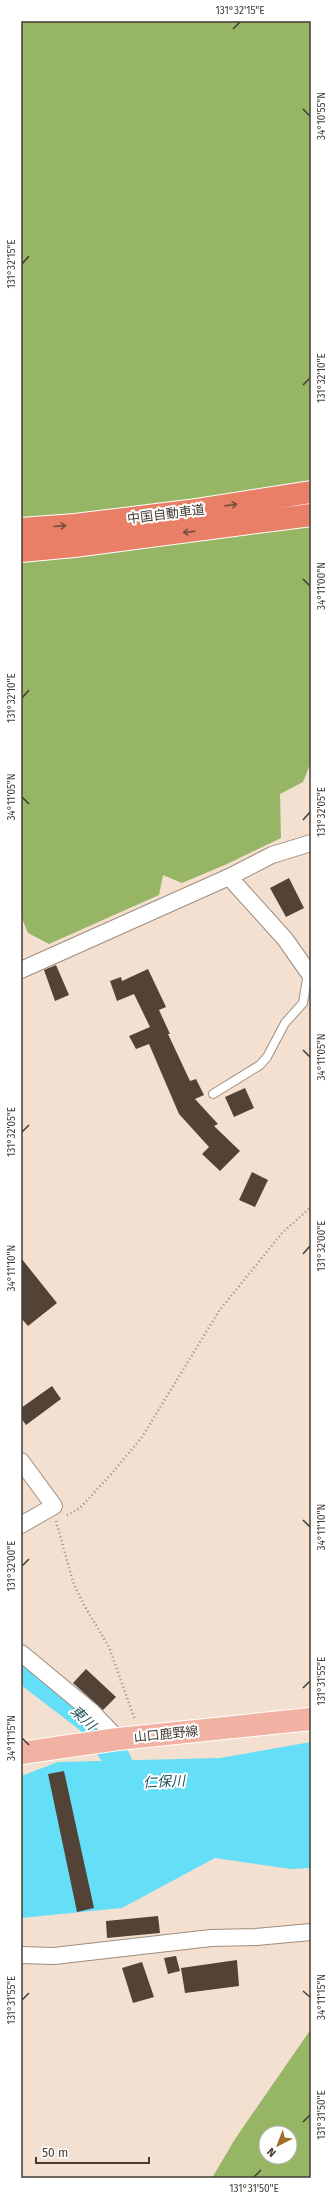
<svg xmlns="http://www.w3.org/2000/svg" width="332" height="2199" font-family="'Fira Sans','Noto Sans JP',sans-serif">
<rect width="100%" height="100%" fill="#f4e0d0"/>
<!-- forest -->
<path fill="#96b665" fill-rule="evenodd" d="M21,21H311V762L303,782L280,794L281,838L227,864L182,883L163,875L159,895L49,944L28,933L21,916Z
M311,2029V2178H212L235,2139ZM266,2133H290V2157H266Z"/>
<!-- water -->
<path fill="#65dff7" d="M311,1742V1868L291,1869L215,1858L122,1908L21,1918V1776L58,1762L220,1758Z"/>
<g fill="none" stroke-linecap="round" stroke-linejoin="round">
<!-- river -->
<path stroke="#65dff7" stroke-width="27" d="M21,1668L89,1720L117,1759L127,1784"/>
</g>
<!-- building -->
<path fill="#534336" d="M289,878L304,908L286,917L270,888Z
M56,965L69,995L55,1001L44,970Z
M148,969L166,1007L159,1010L170,1034H168L190,1081L196,1079L204,1095L195,1099L218,1124L214,1126L240,1151L220,1171L202,1154L209,1147L179,1114L149,1044L136,1049L129,1036L150,1027L134,994L117,1001L110,981L121,977L122,981Z
M245,1088L254,1108L234,1117L225,1097Z
M252,1172L268,1180L255,1207L239,1200Z
M21,1258L57,1303L28,1326L21,1318Z
M52,1386L61,1399L26,1425L21,1418V1408Z
M86,1669L116,1697L103,1710L73,1683Z
M64,1771L94,1908L77,1912L48,1774Z
M158,1916L160,1933L107,1938L106,1921Z
M176,1956L180,1971L168,1974L164,1958Z
M237,1960L239,1986L185,1993L181,1968Z
M142,1962L154,1997L133,2003L122,1968Z"/>
<g fill="none" stroke-linecap="round" stroke-linejoin="round">
<defs>
<path id="lane" d="M213,1094L260,1065L267,1057L285,1023L303,1003L308,973"/>
<path id="street" d="M229,877L285,939L311,976
M21,970L229,877L272,855L311,843
M21,1461L54,1506L21,1525
M21,1653L92,1712L118,1739
M21,1955L54,1956L211,1938L256,1937L311,1932"/>
<path id="primary" d="M21,1753L118,1739L311,1719"/>
<path id="highway" d="M21,529L75,525L189,511L311,492
M21,551L74,546L311,515"/>
</defs>
<!-- lane casing -->
<use href="#lane" stroke="#9f8d7e" stroke-width="10"/>
<!-- street casing -->
<use href="#street" stroke="#9f8d7e" stroke-width="18"/>
<!-- primary casing -->
<use href="#primary" stroke="#fff" stroke-width="24"/>
<!-- highway casing -->
<use href="#highway" stroke="#fff" stroke-width="24"/>
<!-- path -->
<path stroke="#998b80" stroke-width="2.5" stroke-dasharray="1 3" stroke-linecap="butt" d="M67,1515L80,1508L113,1472L142,1437L219,1311L282,1233L311,1207
M56,1521L73,1582L84,1605L109,1647L135,1720"/>
<!-- lane -->
<use href="#lane" stroke="#fff" stroke-width="8"/>
<!-- street -->
<use href="#street" stroke="#fff" stroke-width="16"/>
<!-- primary -->
<use href="#primary" stroke="#f2b2a3" stroke-width="22"/>
<!-- highway -->
<use href="#highway" stroke="#e97f66" stroke-width="22"/>
</g>
<!-- one-way arrows -->
<defs><path id="oneway-shaft" d="M-6 0H5M1.5-3L5.5 0L1.5 3" fill="none" stroke-width="1.6" stroke-linecap="round" stroke-linejoin="round"/></defs>
<g stroke="#754f44">
<use href="#oneway-shaft" transform="translate(231 505) rotate(-8)"/>
<use href="#oneway-shaft" transform="translate(60 526) rotate(-4)"/>
<use href="#oneway-shaft" transform="translate(189 532) rotate(173)"/>
</g>
<!-- ticks -->
<path fill="none" stroke="#433b35" stroke-width="1.5" d="M233,29L240,22M303,109L310,116M22,264L29,256M303,385L310,378M303,579L310,586M22,698L29,690M22,797L29,804M303,820L310,812M303,1050L310,1057M22,1132L29,1125M303,1254L310,1246M22,1268L29,1274M303,1520L310,1527M22,1566L29,1559M303,1688L310,1681M22,1738L29,1745M303,1991L310,1997M22,2000L29,1993M303,2122L310,2115M254,2177L261,2170"/>
<g text-anchor="middle" dominant-baseline="central" stroke-width="4" stroke-linejoin="round" paint-order="stroke">
<!-- street labels -->
<g font-size="13" fill="#433b35" stroke="#fff">
<text transform="translate(166 514) rotate(-7)">中国自動車道</text>
<text transform="translate(166 1734) rotate(-6)">山口鹿野線</text>
</g>
<!-- water labels -->
<g font-size="14" font-style="italic" fill="#20555f" stroke="#fff">
<text transform="translate(83 1718) rotate(43)">東川</text>
<text transform="translate(164 1782) rotate(-3)">仁保川</text>
</g>
</g>
<!-- border -->
<rect width="332" height="2199" fill="none" stroke="#ffffff" stroke-width="44"/>
<!-- north arrow -->
<g transform="translate(278 2145) rotate(222)"><circle r="19" fill="#ffffff" stroke="#b4b1ae"/>
<path d="M0-3L7 15L0 10L-7 15Z" fill="#a16e25"/>
<text y="-6" font-size="11" font-weight="bold" text-anchor="middle" fill="#433b35">N</text>
</g>
<!-- scale -->
<path d="M36 2157v6h113v-6" fill="none" stroke="#433b35" stroke-width="2"/>
<text x="42" y="2157" font-size="12" fill="#433b35" stroke="#ffffff" stroke-width="3" paint-order="stroke">50 m</text>
<rect x="22" y="22" width="288" height="2155" fill="none" stroke="#433b35" stroke-width="1.5"/>
<g font-size="10" text-anchor="middle" fill="#433b35">
<text x="240" y="14">131°32'15"E</text>
<text transform="translate(321 116) rotate(-90)" y="4">34°10'55"N</text>
<text transform="translate(11 264) rotate(-90)" y="4">131°32'15"E</text>
<text transform="translate(321 378) rotate(-90)" y="4">131°32'10"E</text>
<text transform="translate(321 586) rotate(-90)" y="4">34°11'00"N</text>
<text transform="translate(11 698) rotate(-90)" y="4">131°32'10"E</text>
<text transform="translate(11 797) rotate(-90)" y="4">34°11'05"N</text>
<text transform="translate(321 812) rotate(-90)" y="4">131°32'05"E</text>
<text transform="translate(321 1057) rotate(-90)" y="4">34°11'05"N</text>
<text transform="translate(11 1132) rotate(-90)" y="4">131°32'05"E</text>
<text transform="translate(321 1246) rotate(-90)" y="4">131°32'00"E</text>
<text transform="translate(11 1268) rotate(-90)" y="4">34°11'10"N</text>
<text transform="translate(321 1527) rotate(-90)" y="4">34°11'10"N</text>
<text transform="translate(11 1566) rotate(-90)" y="4">131°32'00"E</text>
<text transform="translate(321 1681) rotate(-90)" y="4">131°31'55"E</text>
<text transform="translate(11 1738) rotate(-90)" y="4">34°11'15"N</text>
<text transform="translate(321 1997) rotate(-90)" y="4">34°11'15"N</text>
<text transform="translate(11 2000) rotate(-90)" y="4">131°31'55"E</text>
<text transform="translate(321 2115) rotate(-90)" y="4">131°31'50"E</text>
<text x="254" y="2192">131°31'50"E</text>
</g>
</svg>
